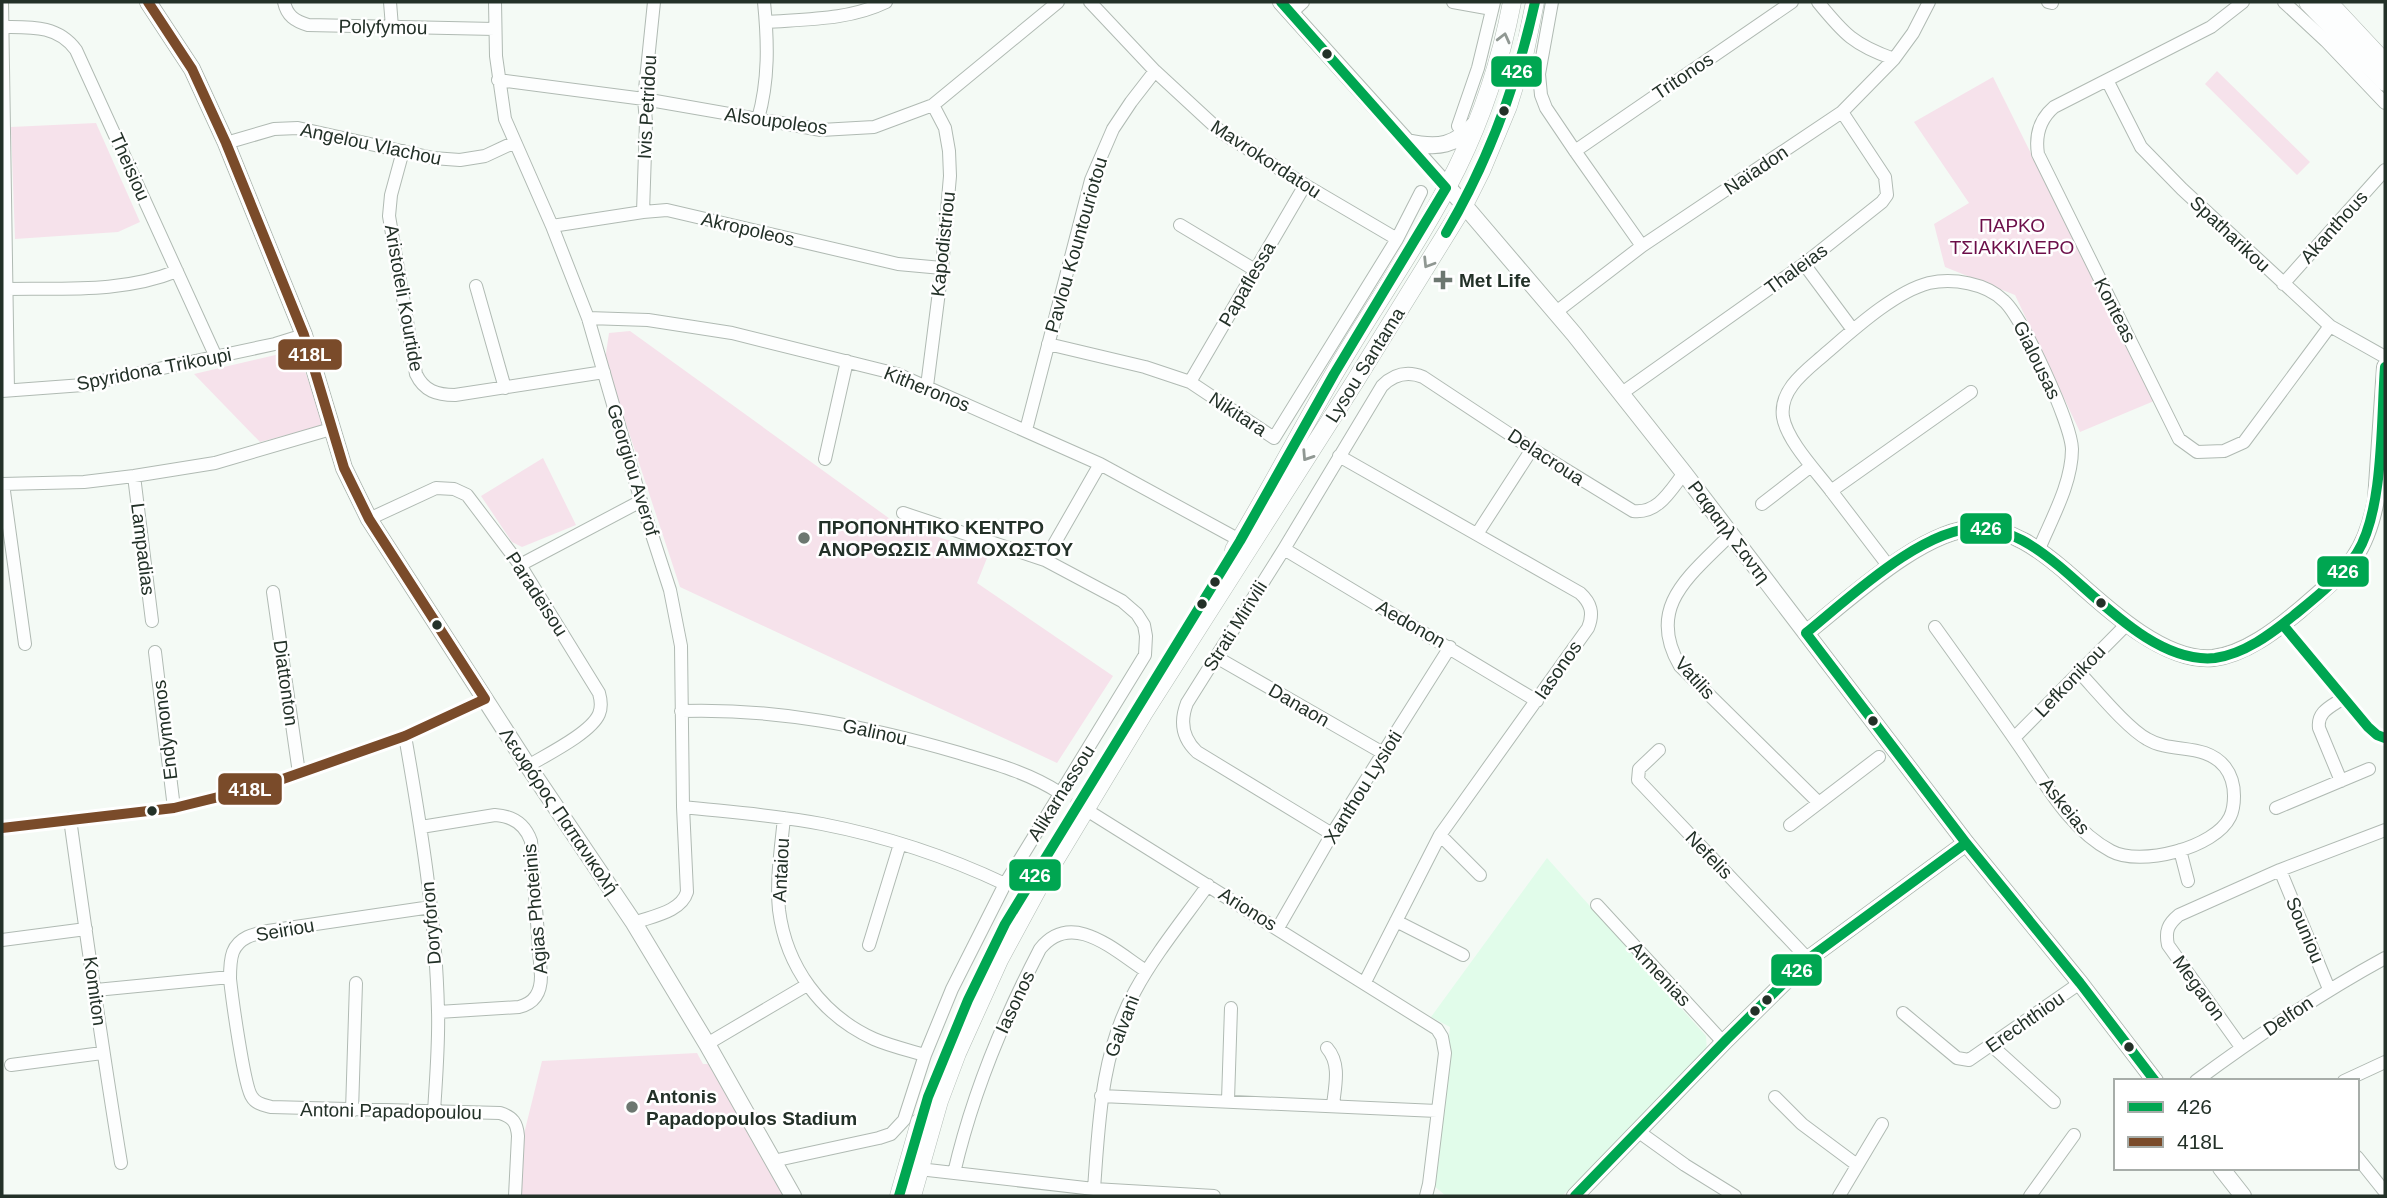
<svg xmlns="http://www.w3.org/2000/svg" width="2387" height="1198" font-family="Arial,sans-serif">
<rect width="100%" height="100%" fill="#f4faf5"/>
<!-- built -->
<path fill="#e1fcea" d="M1547,858L1706,1036L1707,1054L1562,1196H1446L1433,1185L1450,1027L1431,1017Z"/>
<!-- green -->
<path fill="#f6e2eb" d="M2217,71L2310,162L2297,175L2205,84Z
M1993,77L2154,401L2080,432L2015,295L1945,267L1934,224L1969,203L1914,122Z
M96,123L140,222L118,232L15,239L11,127Z
M630,331L897,524L989,553L977,583L1113,676L1057,763L680,587L605,360L609,333Z
M297,350L325,425L260,442L194,374Z
M543,458L576,525L522,547L512,542L481,496Z
M697,1053L703,1064H708L787,1196H519L521,1146L542,1061Z"/>
<g fill="none" stroke-linecap="round" stroke-linejoin="round">
<defs>
<path id="minor" d="M2,2L8,390
M284,2C287,16 295,21 308,25L495,29
M390,2L392,27
M495,2L496,56L505,119L552,226L588,318L641,501L670,590L681,646L683,807L687,892C681,912 652,916 634,923
M1090,2L1155,71L1221,132L1305,185L1397,239
M1453,2L1492,9
M1552,2L1539,74L1541,95L1546,108L1575,151L1642,246
M1818,2C1844,34 1854,45 1894,59
M2048,2L2052,3
M2243,2L2211,27L2054,107C2040,119 2035,135 2038,154L2179,439L2197,452L2224,451L2244,442L2330,326
M2284,2L2326,41L2385,103
M1291,13L1303,2
M766,22C807,19 849,20 886,2
M3,27C31,27 58,25 76,50L216,357
M498,80L644,99L821,130L874,127L933,105L1058,2
M2107,80L2141,147L2182,189L2330,326L2385,357
M758,119C769,80 768,42 764,2
M1458,126L1478,68L1494,2
M226,143L274,129L298,128L433,158L460,160L485,156L515,142
M403,151L391,195L389,216L416,374C424,391 437,395 455,395L604,372
M1575,151L1792,2
M643,212L646,122L644,99L654,2
M1180,225L1255,270
M552,226L643,212L667,210L898,264L942,268
M1804,264L1853,330
M2283,284L2385,170
M476,286L505,388
M6,289C64,288 123,293 177,271
M1556,312L1642,246L1842,112L1894,59L1913,33L1929,2
M588,318L648,320L732,333L897,374L1100,464L1245,543
M1048,344L1145,367L1190,382L1274,438L1397,239L1421,192
M1190,382L1305,185
M927,386L942,268L950,176L949,151L945,128L933,105
M2,391L83,385L275,344L304,335
M1622,393L1804,264L1882,202L1887,195L1885,177L1842,112
M1026,430L1091,180L1113,129L1131,102L1155,71
M1339,456L1580,593C1591,603 1594,613 1588,628L1440,835L1365,982
M825,459L847,361
M134,476L152,621
M2,484L84,482L134,476L215,463L331,429
M3,484L25,644
M1831,491L1971,392
M1762,504L1811,466
M369,519L436,488L454,489L467,495L520,565L599,693C601,700 602,707 599,714C591,733 546,755 528,766
M1477,534L1532,449
M1730,535C1691,575 1645,606 1680,666L1818,802
M1284,549L1537,701
M1045,560L1100,464
M520,565L641,501
M1890,568C1870,542 1851,517 1832,492C1817,472 1787,441 1783,417C1779,389 1807,370 1825,354C1852,331 1894,292 1929,283C1953,278 1986,283 2004,301C2023,318 2071,423 2072,449C2072,483 2052,518 2039,549
M273,592L299,773
M2283,625L2368,727L2377,735L2385,738
M1935,627C1963,666 1991,705 2018,744C2044,781 2069,829 2111,851C2140,867 2215,848 2230,817C2233,811 2234,803 2234,796C2234,785 2232,776 2225,767C2205,742 2172,754 2147,739C2127,728 2096,690 2079,672
M155,652L174,808
M1216,657L1383,753
M681,711C775,708 866,726 956,752C992,763 1028,772 1060,793
M405,736C421,827 436,918 438,1011C439,1044 436,1078 434,1112
M2014,738L2127,624
M1659,750L1639,769L1638,780L1808,959
M2341,781L2319,728C2317,712 2330,707 2342,699
M1077,804L1437,1029L1442,1037L1445,1053L1429,1184L1426,1196
M683,807C729,812 776,815 822,824C884,836 948,857 1005,884
M2276,808L2369,769
M784,818C781,848 776,880 779,910C786,966 821,1015 874,1039C890,1046 908,1050 925,1055
M70,819C86,934 102,1048 121,1163
M1790,825L1879,757
M421,827L495,815C512,816 525,824 531,841L541,976C541,992 535,1003 519,1007L438,1012
M2,828L174,808L263,786L405,736L485,699
M1332,834L1197,752C1182,738 1180,721 1187,703L1284,549L1382,386C1394,374 1408,371 1423,377L1532,449L1633,511C1658,514 1670,491 1684,473
M1440,835L1480,875
M2180,850L2188,881
M2280,870L2329,989
M1597,905L1723,1042
M431,907L268,931C254,934 239,937 233,952C230,960 230,971 230,979C232,997 244,1087 252,1097C256,1104 264,1105 271,1107L500,1113C513,1117 517,1123 518,1136L515,1196
M1396,921L1463,955
M1278,928L1332,834L1450,647
M2,940L86,929
M869,945L900,844
M96,990L230,977
M1903,1013L1957,1058L1969,1060L2080,983
M707,1044L807,985
M1991,1045L2054,1102
M2241,1047L2168,945C2165,931 2168,924 2179,915L2280,870L2385,830
M1327,1048C1341,1064 1335,1086 1333,1105
M11,1065L102,1053
M2196,1081C2257,1036 2319,994 2385,958
M2344,1081L2385,1062
M1101,1096L1437,1111
M1775,1097L1802,1124L1857,1165
M1228,1100L1231,1008
M352,1111L356,983
M1639,1132L1685,1165L1735,1196
M2357,1157L2385,1192
M773,1161L879,1138L891,1134L904,1120L925,1055L952,989L1005,884L1145,655L1146,636L1144,625L1137,614L1122,601L1045,560L903,513
M919,1169L1094,1189L1214,1196
M954,1173C972,1095 1003,1020 1040,949C1072,909 1115,951 1146,971
M1094,1189C1099,1121 1101,1052 1135,991C1155,954 1183,920 1208,885
M1839,1196L1882,1124
M2030,1196L2074,1135"/>
<path id="tertiary" d="M148,2L192,69L226,143L304,335L344,468L369,519L528,766L634,923L707,1044L793,1196
M1281,2L1464,205L1574,334L1684,473L1966,843L2080,983L2155,1081
M1407,142C1439,149 1455,146 1477,122
M1806,633C1848,600 1923,529 1976,528C2011,528 2039,549 2065,571C2100,602 2162,663 2213,658C2245,654 2276,630 2300,610C2344,571 2364,561 2376,500L2385,367
M2221,1168L2243,1196
M1575,1196L1727,1039L1808,959L1966,843"/>
<path id="secondary" d="M2308,2L2385,82
M2328,2L2385,63
M1234,550C1269,492 1300,432 1334,374C1374,305 1421,240 1457,168C1483,115 1501,60 1512,2
M899,1196L920,1122
M912,1196L939,1101L957,1053L999,960L1038,888L1143,714L1354,383L1464,205L1481,171L1508,106L1525,51L1535,2"/>
</defs>
<!-- minor casing -->
<use href="#minor" stroke="#b0bab3" stroke-width="14"/>
<!-- tertiary casing -->
<use href="#tertiary" stroke="#b0bab3" stroke-width="18"/>
<!-- secondary casing -->
<use href="#secondary" stroke="#b0bab3" stroke-width="19"/>
<!-- minor -->
<use href="#minor" stroke="#fdfefe" stroke-width="12"/>
<!-- tertiary -->
<use href="#tertiary" stroke="#fdfefe" stroke-width="16"/>
<!-- secondary -->
<use href="#secondary" stroke="#fdfefe" stroke-width="18"/>
<defs>
<path id="bus-1" d="M1446,233C1489,160 1517,84 1535,2
M2283,625L2368,727L2377,735L2385,738
M1806,633C1848,599 1924,526 1980,528C2010,529 2036,547 2059,566C2100,600 2157,664 2215,658C2244,654 2271,634 2293,616C2315,598 2341,578 2357,553C2384,510 2381,419 2385,367
M1806,633L1966,843L2080,983L2155,1081
M899,1196L928,1097L968,1000L1005,924L1240,541L1334,374L1446,188L1281,2
M1575,1196L1727,1039L1808,959L1966,843"/>
<path id="bus-2" d="M148,2L192,69L226,143L304,335L344,468L369,519L485,699
M2,828L174,808L263,786L405,736L485,699"/>
</defs>
<!-- bus-1 casing -->
<use href="#bus-1" stroke="#fff" stroke-width="16"/>
<!-- bus-2 casing -->
<use href="#bus-2" stroke="#fff" stroke-width="16"/>
<!-- bus-1 -->
<use href="#bus-1" stroke="#00a651" stroke-width="10"/>
<!-- bus-2 -->
<use href="#bus-2" stroke="#7a4b2a" stroke-width="10"/>
</g>
<!-- one-way arrows -->
<defs><path id="oneway-chevron" d="M-2-3.5L2.5 0L-2 3.5" fill="none" stroke-width="1.6" stroke-linecap="round" stroke-linejoin="round" transform="scale(1.75)"/></defs>
<g stroke="#909893">
<use href="#oneway-chevron" transform="translate(1504 38) rotate(-76)"/>
<use href="#oneway-chevron" transform="translate(1428 263) rotate(122)"/>
<use href="#oneway-chevron" transform="translate(1307 456) rotate(123)"/>
</g>
<!-- markers -->
<g fill="#233128" stroke="#fff" stroke-width="2.5">
<circle cx="1327" cy="54" r="6"/>
<circle cx="1504" cy="111" r="6"/>
<circle cx="1215" cy="582" r="6"/>
<circle cx="2101" cy="603" r="6"/>
<circle cx="1202" cy="604" r="6"/>
<circle cx="437" cy="625" r="6"/>
<circle cx="1873" cy="721" r="6"/>
<circle cx="152" cy="811" r="6"/>
<circle cx="1767" cy="1000" r="6"/>
<circle cx="1755" cy="1011" r="6"/>
<circle cx="2129" cy="1047" r="6"/>
</g>
<g fill="#6c7770" stroke="#fff" stroke-width="2.5">
<path d="M1439.5 269.5h7v7h7v7h-7v7h-7v-7h-7v-7h7z"/>
<circle cx="804" cy="538" r="7"/>
<circle cx="632" cy="1107" r="7"/>
</g>
<g text-anchor="middle" dominant-baseline="central" stroke-width="5" stroke-linejoin="round" paint-order="stroke">
<!-- street labels -->
<g font-size="19" fill="#233128" stroke="#fff">
<text transform="translate(383 27) rotate(1)">Polyfymou</text>
<text transform="translate(1683 76) rotate(-34)">Tritonos</text>
<text transform="translate(647 107) rotate(-87)">Ivis Petridou</text>
<text transform="translate(776 121) rotate(8)">Alsoupoleos</text>
<text transform="translate(371 144) rotate(12)">Angelou Vlachou</text>
<text transform="translate(1266 159) rotate(33)">Mavrokordatou</text>
<text transform="translate(130 167) rotate(66)">Theisiou</text>
<text transform="translate(1756 170) rotate(-34)">Naïadon</text>
<text transform="translate(2334 227) rotate(-48)">Akanthous</text>
<text transform="translate(748 229) rotate(13)">Akropoleos</text>
<text transform="translate(2230 234) rotate(43)">Spatharikou</text>
<text transform="translate(943 244) rotate(-84)">Kapodistriou</text>
<text transform="translate(1076 245) rotate(-74)">Pavlou Kountouriotou</text>
<text transform="translate(1796 269) rotate(-36)">Thaleias</text>
<text transform="translate(1247 284) rotate(-60)">Papaflessa</text>
<text transform="translate(404 298) rotate(80)">Aristoteli Kourtide</text>
<text transform="translate(2115 310) rotate(63)">Konteas</text>
<text transform="translate(2037 360) rotate(64)">Gialousas</text>
<text transform="translate(1365 365) rotate(-58)">Lysou Santama</text>
<text transform="translate(154 369) rotate(-11)">Spyridona Trikoupi</text>
<text transform="translate(927 389) rotate(22)">Kitheronos</text>
<text transform="translate(1238 414) rotate(33)">Nikitara</text>
<text transform="translate(1546 457) rotate(33)">Delacroua</text>
<text transform="translate(633 470) rotate(73)">Georgiou Averof</text>
<text transform="translate(1729 532) rotate(53)">Ραφαηλ Σαντη</text>
<text transform="translate(143 549) rotate(83)">Lampadias</text>
<text transform="translate(537 594) rotate(57)">Paradeisou</text>
<text transform="translate(1411 624) rotate(30)">Aedonon</text>
<text transform="translate(1235 626) rotate(-58)">Strati Mirivili</text>
<text transform="translate(1558 670) rotate(-55)">Iasonos</text>
<text transform="translate(1695 678) rotate(48)">Vatilis</text>
<text transform="translate(2070 681) rotate(-46)">Lefkonikou</text>
<text transform="translate(286 683) rotate(82)">Diattonton</text>
<text transform="translate(1299 705) rotate(30)">Danaon</text>
<text transform="translate(165 730) rotate(-97)">Endymonos</text>
<text transform="translate(875 732) rotate(12)">Galinou</text>
<text transform="translate(1363 787) rotate(-58)">Xanthou Lysioti</text>
<text transform="translate(1061 793) rotate(-58)">Alikarnassou</text>
<text transform="translate(2065 806) rotate(51)">Askeias</text>
<text transform="translate(559 811) rotate(56)">Λεωφόρος Παπανικολή</text>
<text transform="translate(1709 855) rotate(46)">Nefelis</text>
<text transform="translate(781 870) rotate(-87)">Antaiou</text>
<text transform="translate(535 909) rotate(-95)">Agias Photeinis</text>
<text transform="translate(1248 909) rotate(32)">Arionos</text>
<text transform="translate(431 923) rotate(-95)">Doryforon</text>
<text transform="translate(285 930) rotate(-10)">Seiriou</text>
<text transform="translate(2305 930) rotate(67)">Souniou</text>
<text transform="translate(1660 974) rotate(47)">Armenias</text>
<text transform="translate(2199 988) rotate(54)">Megaron</text>
<text transform="translate(95 991) rotate(82)">Komiton</text>
<text transform="translate(1015 1002) rotate(-65)">Iasonos</text>
<text transform="translate(2288 1016) rotate(-34)">Delfon</text>
<text transform="translate(2025 1022) rotate(-35)">Erechthiou</text>
<text transform="translate(1122 1026) rotate(-69)">Galvani</text>
<text transform="translate(391 1111) rotate(1)">Antoni Papadopoulou</text>
</g>
<!-- park labels -->
<g font-size="19" fill="#6c0e49" stroke="#fff">
<text x="2012" y="225">ΠΑΡΚΟ<tspan x="2012" dy="22">ΤΣΙΑΚΚΙΛΕΡΟ</tspan></text>
</g>
<!-- poi labels -->
<g font-size="19" font-weight="bold" fill="#233128" stroke="#fff" text-anchor="start">
<text x="1459" y="280">Met Life</text>
<text x="818" y="527">ΠΡΟΠΟΝΗΤΙΚΟ ΚΕΝΤΡΟ<tspan x="818" dy="22">ΑΝΟΡΘΩΣΙΣ ΑΜΜΟΧΩΣΤΟΥ</tspan></text>
<text x="646" y="1096">Antonis<tspan x="646" dy="22">Papadopoulos Stadium</tspan></text>
</g>
</g>
<g stroke="#fff" stroke-width="2.5">
<rect x="1490" y="55" width="53" height="33" rx="7" fill="#00a651"/>
<rect x="277" y="338" width="66" height="33" rx="7" fill="#7a4b2a"/>
<rect x="1959" y="512" width="54" height="33" rx="7" fill="#00a651"/>
<rect x="2316" y="555" width="54" height="33" rx="7" fill="#00a651"/>
<rect x="217" y="772" width="66" height="34" rx="7" fill="#7a4b2a"/>
<rect x="1008" y="858" width="54" height="34" rx="7" fill="#00a651"/>
<rect x="1770" y="953" width="53" height="34" rx="7" fill="#00a651"/>
</g>
<g font-size="19" text-anchor="middle" font-weight="bold" fill="#fff">
<text x="1517" y="78">426</text>
<text x="310" y="361">418L</text>
<text x="1986" y="535">426</text>
<text x="2343" y="578">426</text>
<text x="250" y="796">418L</text>
<text x="1035" y="882">426</text>
<text x="1797" y="977">426</text>
</g>
<!-- border -->
<rect width="2387" height="1198" fill="none" stroke="#233128" stroke-width="7"/>
<!-- legend -->
<rect x="2114" y="1079" width="245" height="91" fill="#ffffff" stroke="#a7ada9" stroke-width="2"/>
<rect x="2128" y="1102" width="35" height="10" fill="#00a651" stroke="#a7ada9" stroke-width="2"/>
<text x="2177" y="1114" font-size="21" fill="#233128">426</text>
<rect x="2128" y="1137" width="35" height="10" fill="#7a4b2a" stroke="#a7ada9" stroke-width="2"/>
<text x="2177" y="1149" font-size="21" fill="#233128">418L</text>
</svg>
